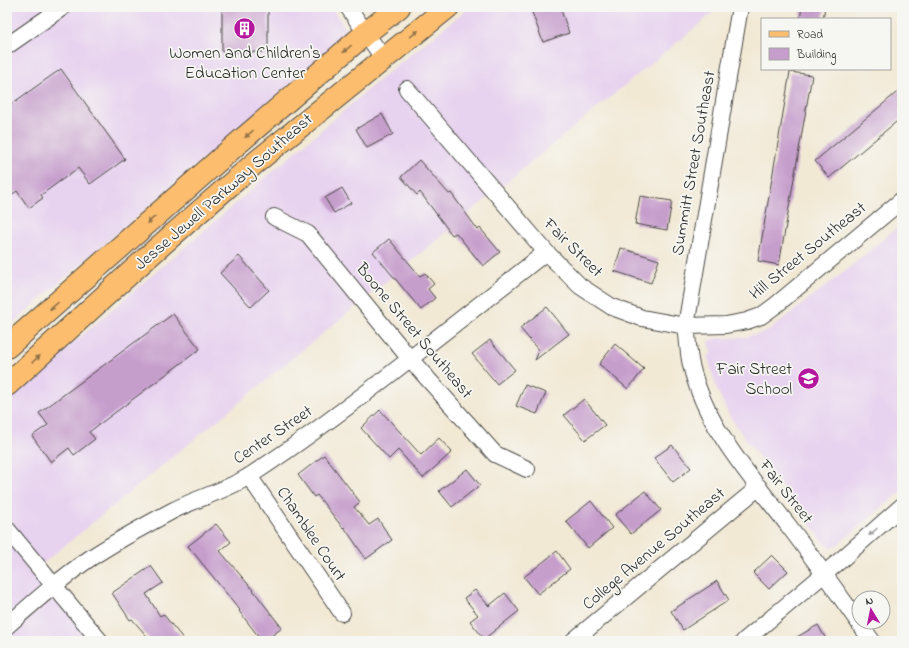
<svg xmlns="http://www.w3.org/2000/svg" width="909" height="648" font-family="'Indie Flower',sans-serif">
<rect width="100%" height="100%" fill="#f6f6f2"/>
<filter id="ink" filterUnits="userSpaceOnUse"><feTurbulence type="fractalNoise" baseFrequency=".025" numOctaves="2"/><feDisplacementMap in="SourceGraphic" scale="8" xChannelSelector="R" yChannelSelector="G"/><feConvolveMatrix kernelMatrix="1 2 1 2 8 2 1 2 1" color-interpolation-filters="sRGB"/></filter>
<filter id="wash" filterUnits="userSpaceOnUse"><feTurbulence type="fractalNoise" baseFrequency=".012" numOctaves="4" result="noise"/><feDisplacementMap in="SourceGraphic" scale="16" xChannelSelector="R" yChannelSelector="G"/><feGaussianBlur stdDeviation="0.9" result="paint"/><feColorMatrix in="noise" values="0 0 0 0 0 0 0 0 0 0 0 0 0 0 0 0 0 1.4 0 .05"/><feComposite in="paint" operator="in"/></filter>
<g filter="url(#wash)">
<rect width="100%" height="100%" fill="#f2e9d5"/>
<!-- built -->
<path fill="#e7d2ef" d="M7,7H331L347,31L334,47L7,328Z
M470,7H720L40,566L104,641H7V400L378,81Z
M902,223V491L836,546L831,548L827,546L747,441L730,417L717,390L711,369L708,357L711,353L709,341L718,338L746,337L768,331L854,264Z"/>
<g id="blocks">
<!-- building -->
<path fill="#c69ecc" d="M222,7H268V52H222Z
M530,7H560L569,33L543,42Z
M802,7H825L823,19H800Z
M61,69L125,159L90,184L78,168L41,195L43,198L29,208L17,191L7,198V107Z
M790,72L812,75L779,265L758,261Z
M902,88V117L829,178L815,161Z
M382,114L393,134L367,148L356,129Z
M419,160L449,194L451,193L478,230L480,228L500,252L483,266L456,233L452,235L420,192L417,195L401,177Z
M342,188L351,203L334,213L325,198Z
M640,196L672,201L667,230L635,224Z
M389,239L420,276L425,273L434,284L428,289L435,298L421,310L373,252Z
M621,248L659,260L651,283L614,271Z
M239,256L269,290L251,307L220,273Z
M547,307L569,334L535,360L539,351L520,328Z
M173,314L200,349L89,432L95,439L74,455L69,448L51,462L32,436L48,425L39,413Z
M490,340L515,370L497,384L472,354Z
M615,344L644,369L628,389L599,364Z
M525,385L546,393L537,414L516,406Z
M584,399L605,425L585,440L564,415Z
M380,410L421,455L439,438L452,452L423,478L398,450L389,459L361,428Z
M672,445L691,468L673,482L654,458Z
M324,455L360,502L354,507L369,525L378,519L392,540L366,559L344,527L343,528L317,495L314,497L298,475Z
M467,469L480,485L452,507L439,491Z
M645,491L661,510L631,534L615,515Z
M591,501L612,528L588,548L566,521Z
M216,524L231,542L220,551L253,590L282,628L265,641H262L239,611L240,610L188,546Z
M557,551L570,569L538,594L524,577Z
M772,555L788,571L769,589L753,573Z
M151,566L163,583L146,594L160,616L163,614L185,641H151L132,619L130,620L112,593Z
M717,581L729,600L683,630L671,611Z
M475,590L489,606L505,593L519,611L484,639L470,621L478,615L464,598Z
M818,625L827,641H790Z"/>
</g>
</g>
<g filter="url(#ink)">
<use href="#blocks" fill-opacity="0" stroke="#494844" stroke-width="1"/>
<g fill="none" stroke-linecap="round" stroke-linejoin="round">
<defs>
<path id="street" d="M348,7L383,58
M740,7L686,326C688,339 688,353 691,365C706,428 750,476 788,525C817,563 844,602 872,641
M7,46L63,7
M407,89L546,252L580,286L612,307L642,318L686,326L726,325L747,321L761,316L776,305L902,200
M274,217L308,234L410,359L495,454L527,469
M249,476L342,613
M7,529L100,641
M7,626C34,602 60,579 89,559C116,541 144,526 172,511C197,498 226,491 251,475C306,439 359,399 411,358C456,323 501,288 546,252
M573,641L759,487
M744,641L842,559L902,506"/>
<path id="primary" d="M7,347L236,145L366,33L399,7
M7,385L151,254L255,163L448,7"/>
</defs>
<!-- street casing -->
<use href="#street" stroke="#494844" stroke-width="18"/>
<!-- primary casing -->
<use href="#primary" stroke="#494844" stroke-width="24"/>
<!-- street -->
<use href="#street" stroke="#fff" stroke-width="16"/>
<!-- primary -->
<use href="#primary" stroke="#fcbd6e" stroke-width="22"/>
</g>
<!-- one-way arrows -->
<defs><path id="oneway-solid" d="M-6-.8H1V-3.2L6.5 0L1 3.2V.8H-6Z"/></defs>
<g fill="#94744c">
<use href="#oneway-solid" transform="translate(414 34) rotate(-38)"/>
<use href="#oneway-solid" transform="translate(347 49) rotate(139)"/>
<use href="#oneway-solid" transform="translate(249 134) rotate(139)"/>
<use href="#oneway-solid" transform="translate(151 220) rotate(139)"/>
<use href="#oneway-solid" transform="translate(54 306) rotate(139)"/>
<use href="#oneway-solid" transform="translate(36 359) rotate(-42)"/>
</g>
<use fill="#a0a0a0" href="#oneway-solid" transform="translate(873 532) rotate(138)"/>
</g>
<!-- icons -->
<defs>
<symbol id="building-disc" viewBox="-11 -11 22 22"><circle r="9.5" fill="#b5179e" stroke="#f6f6f2"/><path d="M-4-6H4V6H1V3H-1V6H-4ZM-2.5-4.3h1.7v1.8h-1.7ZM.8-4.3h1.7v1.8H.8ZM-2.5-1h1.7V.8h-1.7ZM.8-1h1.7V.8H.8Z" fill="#fff"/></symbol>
<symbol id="school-disc" viewBox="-11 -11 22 22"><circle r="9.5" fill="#b5179e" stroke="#f6f6f2"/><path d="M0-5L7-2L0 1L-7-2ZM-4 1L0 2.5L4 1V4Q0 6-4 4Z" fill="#fff"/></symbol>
</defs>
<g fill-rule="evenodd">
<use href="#building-disc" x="232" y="16" width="25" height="25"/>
<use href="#school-disc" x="796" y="366" width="25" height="25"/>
</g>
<g text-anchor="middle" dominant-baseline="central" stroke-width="3.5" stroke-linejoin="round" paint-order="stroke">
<!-- poi labels -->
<g font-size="17" fill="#2b2b2b" stroke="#f6f6f2">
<text x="245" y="53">Women and Children's<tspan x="245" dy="20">Education Center</tspan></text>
<text x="792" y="369" text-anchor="end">Fair Street<tspan x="792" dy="20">School</tspan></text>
</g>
<!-- street labels -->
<g font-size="17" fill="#2b2b2b" stroke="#f6f6f2">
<text transform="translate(694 163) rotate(-80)">Summitt Street Southeast</text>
<text transform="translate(224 192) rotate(-41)">Jesse Jewell Parkway Southeast</text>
<text transform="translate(573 248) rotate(45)">Fair Street</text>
<text transform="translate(808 251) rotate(-39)">Hill Street Southeast</text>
<text transform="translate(414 331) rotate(50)">Boone Street Southeast</text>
<text transform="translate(273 435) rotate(-34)">Center Street</text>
<text transform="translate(786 492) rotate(52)">Fair Street</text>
<text transform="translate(311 534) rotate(56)">Chamblee Court</text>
<text transform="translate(654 549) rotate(-40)">College Avenue Southeast</text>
</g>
</g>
<!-- margin -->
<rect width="909" height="648" fill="none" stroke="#f6f6f2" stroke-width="24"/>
<!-- legend -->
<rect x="761" y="18" width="130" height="52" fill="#f6f6f2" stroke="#a5a5a2"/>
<rect x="769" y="31" width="20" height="6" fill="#fcbd6e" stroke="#a5a5a2"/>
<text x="797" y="38" font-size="12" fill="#2b2b2b">Road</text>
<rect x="769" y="48" width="20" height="12" fill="#c69ecc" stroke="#a5a5a2"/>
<text x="797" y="58" font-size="12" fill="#2b2b2b">Building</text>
<!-- north arrow -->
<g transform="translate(871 610) rotate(350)"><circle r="19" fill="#f6f6f2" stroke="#a5a5a2"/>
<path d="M0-3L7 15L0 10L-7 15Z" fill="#b5179e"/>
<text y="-6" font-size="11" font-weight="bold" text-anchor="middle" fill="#2b2b2b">N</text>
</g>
</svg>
